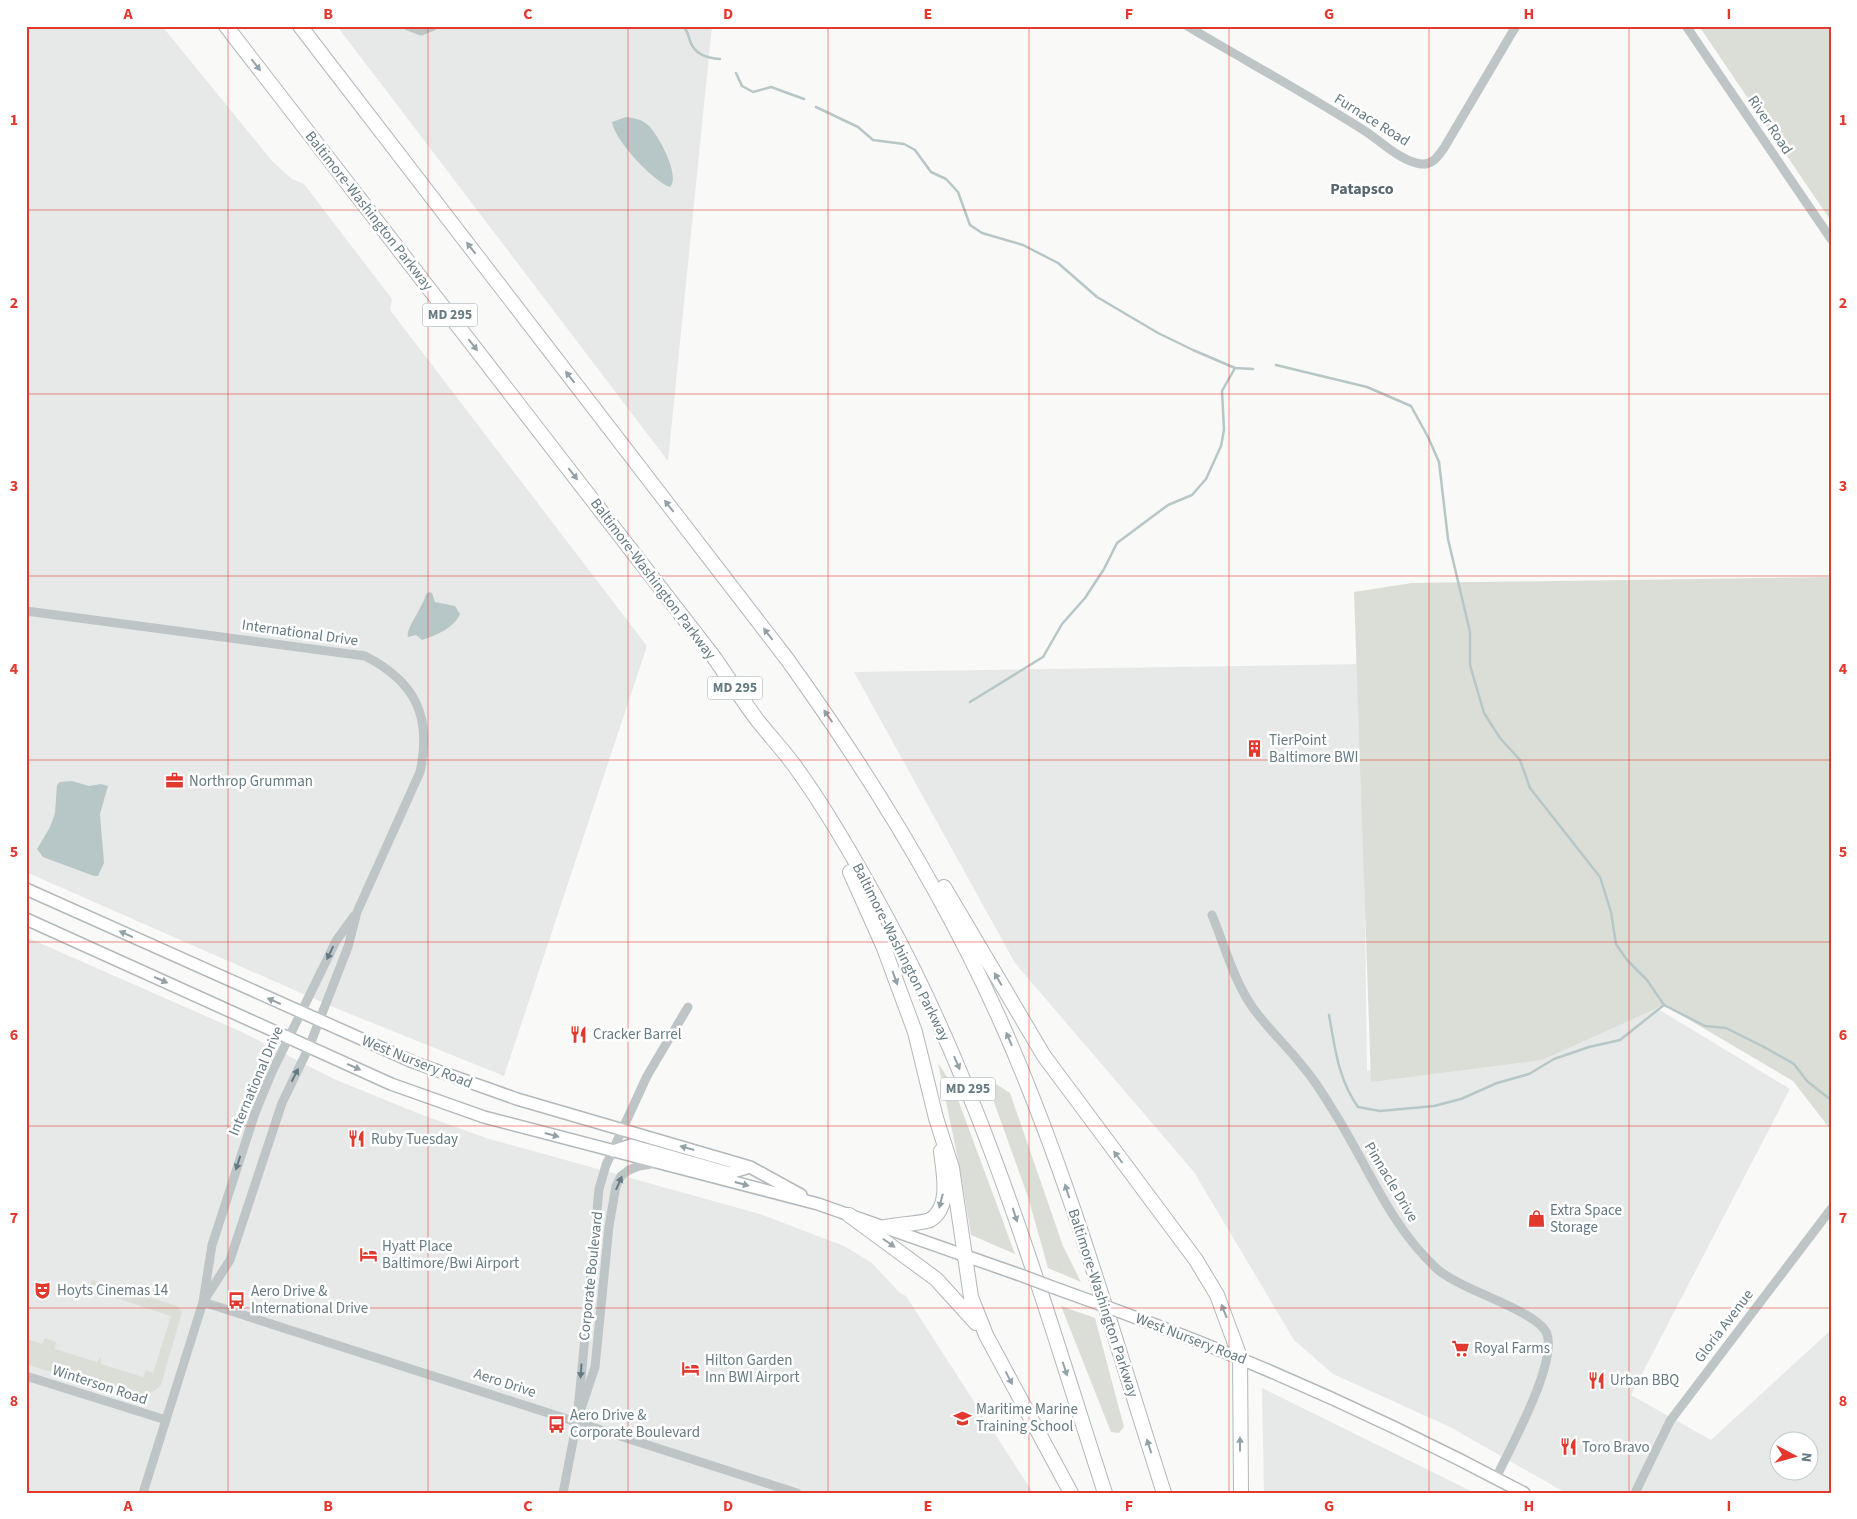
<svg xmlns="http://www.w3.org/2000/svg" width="1857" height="1519" font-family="'Source Sans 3',sans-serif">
<rect width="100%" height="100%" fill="#f9f9f7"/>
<!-- built -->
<path fill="#e7e9e8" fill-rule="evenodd" d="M26,26H162L273,162L292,179L304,184L392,299L390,310L647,646L504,1076L333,1007L26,872Z
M337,26H712L668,461Z
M1362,664L1367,1071L1645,1001L1790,1089L1631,1395L1711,1440L1831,1330V1493H1566L1450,1427L1333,1374L1294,1340L1194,1172L1015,963L854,672ZM1780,1442H1810V1472H1780Z
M26,937L242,1032L334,1079L420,1114L486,1138L760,1214L844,1246L872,1263L900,1293L906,1296L1033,1493H26Z
M1262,1388L1475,1493H1264Z"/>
<!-- green -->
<path fill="#dbded6" d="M1699,26H1831V221Z
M1831,577V1130L1793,1081L1664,1005L1542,1060L1371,1082L1354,592L1412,583Z
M938,1063L953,1086L1015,1254L971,1235L960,1169Z
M985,1077L1010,1093L1063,1246L1081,1282L1048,1268L1028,1197Z
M92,1280L177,1306L182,1312L161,1385C154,1393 144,1397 133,1397L26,1364V1339L42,1344L45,1338L56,1342L55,1349L97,1362L101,1357V1364L143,1377L146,1370L153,1373L171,1316L89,1289Z
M1061,1306L1095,1318L1124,1427L1119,1433L1111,1432Z"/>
<!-- water -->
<path fill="#b7c7c8" d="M626,117C634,118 641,119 648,125C658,134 681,176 670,187C654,182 614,140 612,122Z
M429,592L432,593L435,602L455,606L460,614C454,628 437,635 422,640L416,635L408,637C405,630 424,605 426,594Z
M72,781L89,786L101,784L108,786L100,814L104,863L98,876H94L43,857L37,849L50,827L55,813L57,785L60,782Z"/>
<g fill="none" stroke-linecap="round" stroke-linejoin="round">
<!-- stream -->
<path stroke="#b7c7c8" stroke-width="2.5" d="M683,26C688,31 688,35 690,41C695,55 707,58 720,59
M736,73L742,86L753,92L771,87L804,99
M816,107L858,127L873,140L904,144L915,150L931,172L946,179L958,192L970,225L982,233L1023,245L1058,263L1097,297L1158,333L1193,350L1235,368L1253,369
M1276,365L1367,387L1411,406L1428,437L1439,462L1448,539L1470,632V665L1484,713L1500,738L1520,760L1530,788L1600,877L1611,912L1616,944L1627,960L1647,980L1664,1005L1705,1026L1726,1028L1764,1047L1794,1064L1807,1081L1831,1100
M970,702L1043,657L1062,624L1085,598L1104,569L1117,543L1168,505L1192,495L1206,479L1221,446L1224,430L1222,391L1235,368
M1329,1015C1335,1048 1338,1079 1358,1107L1380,1111L1434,1106L1461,1099L1497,1083L1529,1074L1554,1059L1589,1047L1620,1040L1664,1005"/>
<defs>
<path id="major" d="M26,889L413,1062L517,1099L750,1167L801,1195
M26,919L391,1084L484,1117L818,1204L1023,1276
M613,1151L631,1145L730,1173L750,1167
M1052,1287L1088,1300
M1118,1311C1258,1362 1392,1423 1524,1493"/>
<path id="highway" d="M226,26L713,656C728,677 742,700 758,721C770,736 783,750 794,765C828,811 861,870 888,920C986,1101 1042,1298 1105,1493
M300,26L787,659C871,776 946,897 1004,1029C1070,1179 1114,1338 1164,1493
M850,872L884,948L915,1032L936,1118L952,1168L971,1297L986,1335L1071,1493
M944,887L1044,1056L1196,1260L1217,1295L1240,1357L1241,1493
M849,1215L936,1279L976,1323
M884,1227C894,1225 924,1223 930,1220C952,1207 943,1171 941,1151"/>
</defs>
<!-- major casing -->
<use href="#major" stroke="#b2b9bc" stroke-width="14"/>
<!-- highway casing -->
<use href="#highway" stroke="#b2b8ba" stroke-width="16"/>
<!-- minor -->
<path stroke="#bec5c7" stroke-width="9" d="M408,26L421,31L433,26
M1187,26C1246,61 1307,94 1365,131C1382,142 1400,161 1421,164C1433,165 1438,156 1444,148L1516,26
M1686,26L1831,239
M26,611L365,656C416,682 432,717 420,772L357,912L348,947L309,1047L282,1103L230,1260L203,1302
M1212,915C1224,944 1233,978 1251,1005C1265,1026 1284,1043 1300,1063C1313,1078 1324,1095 1334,1112C1367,1164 1389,1224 1435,1267C1458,1290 1538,1310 1547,1334C1557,1364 1510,1448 1496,1478
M203,1302L797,1493
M26,1376L166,1420
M577,1421L599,1189L606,1165L647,1076L688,1007
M143,1493L203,1302L212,1245L255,1113L272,1072L336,941L354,916
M563,1493L577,1421L595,1367L609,1226L616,1186L621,1176L629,1170L639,1166L657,1163
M1635,1493L1670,1421L1831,1209"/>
<!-- major -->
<use href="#major" stroke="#fff" stroke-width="11"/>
<!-- highway -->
<use href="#highway" stroke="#fff" stroke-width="14"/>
<defs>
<path id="major-bridge" d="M1023,1276L1052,1287
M1088,1300L1118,1311"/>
</defs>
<!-- major-bridge casing -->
<use href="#major-bridge" stroke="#b2b9bc" stroke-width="14" stroke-linecap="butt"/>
<!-- major-bridge -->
<use href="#major-bridge" stroke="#fff" stroke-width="11"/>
</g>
<!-- one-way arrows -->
<defs><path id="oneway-solid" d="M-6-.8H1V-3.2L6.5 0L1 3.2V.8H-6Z" transform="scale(1.25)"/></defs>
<g fill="#93a2a8">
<use href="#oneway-solid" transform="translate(256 65) rotate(52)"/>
<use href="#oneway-solid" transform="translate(471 248) rotate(-128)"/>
<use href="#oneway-solid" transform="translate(473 345) rotate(52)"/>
<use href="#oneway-solid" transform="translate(570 377) rotate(-128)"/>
<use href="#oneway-solid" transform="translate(573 474) rotate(52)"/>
<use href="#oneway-solid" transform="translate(669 506) rotate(-128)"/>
<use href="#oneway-solid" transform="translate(768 634) rotate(-128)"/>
<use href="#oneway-solid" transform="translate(828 716) rotate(-125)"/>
<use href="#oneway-solid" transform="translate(126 934) rotate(-156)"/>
<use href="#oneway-solid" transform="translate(895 978) rotate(70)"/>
<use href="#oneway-solid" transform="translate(998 979) rotate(-120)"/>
<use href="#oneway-solid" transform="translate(161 980) rotate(24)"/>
<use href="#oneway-solid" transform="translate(274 1001) rotate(-156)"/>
<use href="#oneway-solid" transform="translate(1009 1039) rotate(-113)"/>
<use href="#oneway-solid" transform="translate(957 1063) rotate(67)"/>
<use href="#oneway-solid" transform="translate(354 1067) rotate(24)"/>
<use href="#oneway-solid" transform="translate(552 1135) rotate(15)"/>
<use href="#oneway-solid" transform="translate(687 1148) rotate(-164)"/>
<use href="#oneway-solid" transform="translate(1118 1157) rotate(-127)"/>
<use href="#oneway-solid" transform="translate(742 1184) rotate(15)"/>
<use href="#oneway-solid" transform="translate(1067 1191) rotate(-108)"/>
<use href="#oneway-solid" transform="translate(941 1201) rotate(104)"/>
<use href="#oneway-solid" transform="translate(1015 1215) rotate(72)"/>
<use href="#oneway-solid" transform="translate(889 1243) rotate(35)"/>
<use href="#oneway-solid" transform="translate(1224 1311) rotate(-112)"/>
<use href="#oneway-solid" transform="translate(1065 1369) rotate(72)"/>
<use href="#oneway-solid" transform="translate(1009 1378) rotate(62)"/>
<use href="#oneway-solid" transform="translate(1240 1444) rotate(-90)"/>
<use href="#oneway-solid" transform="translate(1149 1446) rotate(-108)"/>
</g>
<g fill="#657a82">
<use href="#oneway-solid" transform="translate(330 953) rotate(116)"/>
<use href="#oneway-solid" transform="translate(295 1075) rotate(-63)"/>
<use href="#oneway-solid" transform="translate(238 1163) rotate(108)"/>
<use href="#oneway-solid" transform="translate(619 1183) rotate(-66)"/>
<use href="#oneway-solid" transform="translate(581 1371) rotate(94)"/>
</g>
<!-- grid -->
<path fill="none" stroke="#e2382e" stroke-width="1" stroke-opacity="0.55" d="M228,26V1493M428,26V1493M628,26V1493M828,26V1493M1029,26V1493M1229,26V1493M1429,26V1493M1629,26V1493M26,210H1831M26,394H1831M26,576H1831M26,760H1831M26,942H1831M26,1126H1831M26,1308H1831"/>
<!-- icons -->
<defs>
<symbol id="building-bare" viewBox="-9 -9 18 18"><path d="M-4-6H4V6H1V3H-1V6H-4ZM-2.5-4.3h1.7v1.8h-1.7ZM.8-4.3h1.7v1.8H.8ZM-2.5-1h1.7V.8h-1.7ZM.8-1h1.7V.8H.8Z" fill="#e2382e" stroke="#fff" stroke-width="2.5" paint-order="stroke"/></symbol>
<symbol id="office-bare" viewBox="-9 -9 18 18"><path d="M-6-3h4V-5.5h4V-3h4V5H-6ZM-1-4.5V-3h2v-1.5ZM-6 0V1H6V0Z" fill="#e2382e" stroke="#fff" stroke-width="2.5" paint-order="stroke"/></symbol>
<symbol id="restaurant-bare" viewBox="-9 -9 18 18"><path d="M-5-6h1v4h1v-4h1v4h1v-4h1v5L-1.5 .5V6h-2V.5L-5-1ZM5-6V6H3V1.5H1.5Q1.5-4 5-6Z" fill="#e2382e" stroke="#fff" stroke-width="2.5" paint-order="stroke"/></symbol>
<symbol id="shop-bare" viewBox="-9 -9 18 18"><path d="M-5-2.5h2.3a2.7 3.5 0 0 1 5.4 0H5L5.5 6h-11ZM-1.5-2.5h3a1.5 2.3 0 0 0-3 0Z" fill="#e2382e" stroke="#fff" stroke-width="2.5" paint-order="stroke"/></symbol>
<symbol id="hotel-bare" viewBox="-9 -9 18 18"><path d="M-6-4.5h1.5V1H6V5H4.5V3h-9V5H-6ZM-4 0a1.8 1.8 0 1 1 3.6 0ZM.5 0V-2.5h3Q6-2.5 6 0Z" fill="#e2382e" stroke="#fff" stroke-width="2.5" paint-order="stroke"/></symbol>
<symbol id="theatre-bare" viewBox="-9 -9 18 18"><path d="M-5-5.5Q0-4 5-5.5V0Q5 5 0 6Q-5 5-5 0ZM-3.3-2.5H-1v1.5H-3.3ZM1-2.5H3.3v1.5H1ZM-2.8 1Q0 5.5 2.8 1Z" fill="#e2382e" stroke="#fff" stroke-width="2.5" paint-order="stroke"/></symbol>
<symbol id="bus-bare" viewBox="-9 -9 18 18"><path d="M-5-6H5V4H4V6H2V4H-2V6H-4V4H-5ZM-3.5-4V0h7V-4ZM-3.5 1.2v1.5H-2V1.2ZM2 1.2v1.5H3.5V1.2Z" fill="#e2382e" stroke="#fff" stroke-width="2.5" paint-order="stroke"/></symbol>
<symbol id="supermarket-bare" viewBox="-9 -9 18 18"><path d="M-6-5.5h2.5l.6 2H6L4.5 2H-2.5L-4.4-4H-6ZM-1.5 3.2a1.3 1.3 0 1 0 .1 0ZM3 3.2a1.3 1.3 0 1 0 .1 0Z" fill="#e2382e" stroke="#fff" stroke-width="2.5" paint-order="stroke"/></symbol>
<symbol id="school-bare" viewBox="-9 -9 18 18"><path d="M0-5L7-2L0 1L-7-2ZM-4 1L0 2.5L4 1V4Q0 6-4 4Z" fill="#e2382e" stroke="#fff" stroke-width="2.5" paint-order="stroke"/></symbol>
</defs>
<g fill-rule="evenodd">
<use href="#building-bare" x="1242" y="736" width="25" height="25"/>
<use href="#office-bare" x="162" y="768" width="25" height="25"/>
<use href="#restaurant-bare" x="566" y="1022" width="25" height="25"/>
<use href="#restaurant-bare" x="344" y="1126" width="25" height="25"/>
<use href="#shop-bare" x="1524" y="1206" width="25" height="25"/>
<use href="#hotel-bare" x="356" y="1242" width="25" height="25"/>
<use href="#theatre-bare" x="30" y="1278" width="25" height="25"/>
<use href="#bus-bare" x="224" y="1288" width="25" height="25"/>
<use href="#supermarket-bare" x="1448" y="1336" width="25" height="25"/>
<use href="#hotel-bare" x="678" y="1356" width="25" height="25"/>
<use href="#restaurant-bare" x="1584" y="1368" width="25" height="25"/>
<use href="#school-bare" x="950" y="1406" width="25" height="25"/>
<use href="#bus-bare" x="544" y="1412" width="25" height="25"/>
<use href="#restaurant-bare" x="1556" y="1434" width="25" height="25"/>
</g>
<g text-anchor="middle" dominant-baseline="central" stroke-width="5" stroke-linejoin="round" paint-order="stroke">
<!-- shield labels -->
<g fill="#fff" stroke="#93a2a8" stroke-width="1">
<rect x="422.5" y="303.5" width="55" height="23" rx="4"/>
<rect x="707.5" y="676.5" width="55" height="23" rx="4"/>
<rect x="940.5" y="1077.5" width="55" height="23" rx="4"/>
</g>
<g font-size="14" font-weight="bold" fill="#657a82">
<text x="450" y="315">MD 295</text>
<text x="735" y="688">MD 295</text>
<text x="968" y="1089">MD 295</text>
</g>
<!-- street labels -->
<g font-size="15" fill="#657a82" stroke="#fff">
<text transform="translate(1372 120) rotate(32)">Furnace Road</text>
<text transform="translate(1770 125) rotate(56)">River Road</text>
<text transform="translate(369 211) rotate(52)">Baltimore-Washington Parkway</text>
<text transform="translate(653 579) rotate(53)">Baltimore-Washington Parkway</text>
<text transform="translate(300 633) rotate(8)">International Drive</text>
<text transform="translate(901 952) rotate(63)">Baltimore-Washington Parkway</text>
<text transform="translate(417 1062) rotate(22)">West Nursery Road</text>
<text transform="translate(256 1081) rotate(-67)">International Drive</text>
<text transform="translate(1391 1182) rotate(59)">Pinnacle Drive</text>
<text transform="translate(591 1276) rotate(-84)">Corporate Boulevard</text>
<text transform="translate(1103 1303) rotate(72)">Baltimore-Washington Parkway</text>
<text transform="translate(1724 1326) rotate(-53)">Gloria Avenue</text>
<text transform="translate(1191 1339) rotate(21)">West Nursery Road</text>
<text transform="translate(505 1383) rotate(18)">Aero Drive</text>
<text transform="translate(100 1385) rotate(18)">Winterson Road</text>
</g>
<!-- poi labels -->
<g font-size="15" fill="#657a82" stroke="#fff" text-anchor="start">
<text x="1269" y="740">TierPoint<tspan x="1269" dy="17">Baltimore BWI</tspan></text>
<text x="189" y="781">Northrop Grumman</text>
<text x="593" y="1034">Cracker Barrel</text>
<text x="371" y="1139">Ruby Tuesday</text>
<text x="1550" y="1210">Extra Space<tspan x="1550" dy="17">Storage</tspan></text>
<text x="382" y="1246">Hyatt Place<tspan x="382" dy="17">Baltimore/Bwi Airport</tspan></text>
<text x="57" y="1290">Hoyts Cinemas 14</text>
<text x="251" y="1291">Aero Drive &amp;<tspan x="251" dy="17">International Drive</tspan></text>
<text x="1474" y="1348">Royal Farms</text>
<text x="705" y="1360">Hilton Garden<tspan x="705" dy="17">Inn BWI Airport</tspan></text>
<text x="1610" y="1380">Urban BBQ</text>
<text x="976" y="1409">Maritime Marine<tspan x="976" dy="17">Training School</tspan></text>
<text x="570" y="1415">Aero Drive &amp;<tspan x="570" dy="17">Corporate Boulevard</tspan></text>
<text x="1582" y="1447">Toro Bravo</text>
</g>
<!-- neighbourhood labels -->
<g font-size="16" font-weight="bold" fill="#57676d" stroke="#fff">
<text x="1362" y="189">Patapsco</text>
</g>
</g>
<!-- border -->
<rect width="1857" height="1519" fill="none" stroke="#ffffff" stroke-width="55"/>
<!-- north arrow -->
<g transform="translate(1794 1456) rotate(96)"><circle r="24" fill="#ffffff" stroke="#c1cacd"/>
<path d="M0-4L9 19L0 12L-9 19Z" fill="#e2382e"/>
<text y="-8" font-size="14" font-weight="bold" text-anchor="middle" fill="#657a82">N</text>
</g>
<rect x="28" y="28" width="1802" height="1464" fill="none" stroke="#e2382e" stroke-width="2"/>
<g font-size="16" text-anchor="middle" font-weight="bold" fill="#e2382e">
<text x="128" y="19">A</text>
<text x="328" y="19">B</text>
<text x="528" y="19">C</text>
<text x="728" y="19">D</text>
<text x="928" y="19">E</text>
<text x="1129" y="19">F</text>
<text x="1329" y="19">G</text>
<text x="1529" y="19">H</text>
<text x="1729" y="19">I</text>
<text x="14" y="125">1</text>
<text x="1843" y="125">1</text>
<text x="14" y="308">2</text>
<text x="1843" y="308">2</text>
<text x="14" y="491">3</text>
<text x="1843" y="491">3</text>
<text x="14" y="674">4</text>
<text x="1843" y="674">4</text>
<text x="14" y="857">5</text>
<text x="1843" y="857">5</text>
<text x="14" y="1040">6</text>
<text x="1843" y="1040">6</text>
<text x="14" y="1223">7</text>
<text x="1843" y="1223">7</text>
<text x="14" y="1406">8</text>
<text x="1843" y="1406">8</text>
<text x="128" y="1511">A</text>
<text x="328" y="1511">B</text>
<text x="528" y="1511">C</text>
<text x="728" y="1511">D</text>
<text x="928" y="1511">E</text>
<text x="1129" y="1511">F</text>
<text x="1329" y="1511">G</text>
<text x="1529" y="1511">H</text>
<text x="1729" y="1511">I</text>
</g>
</svg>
